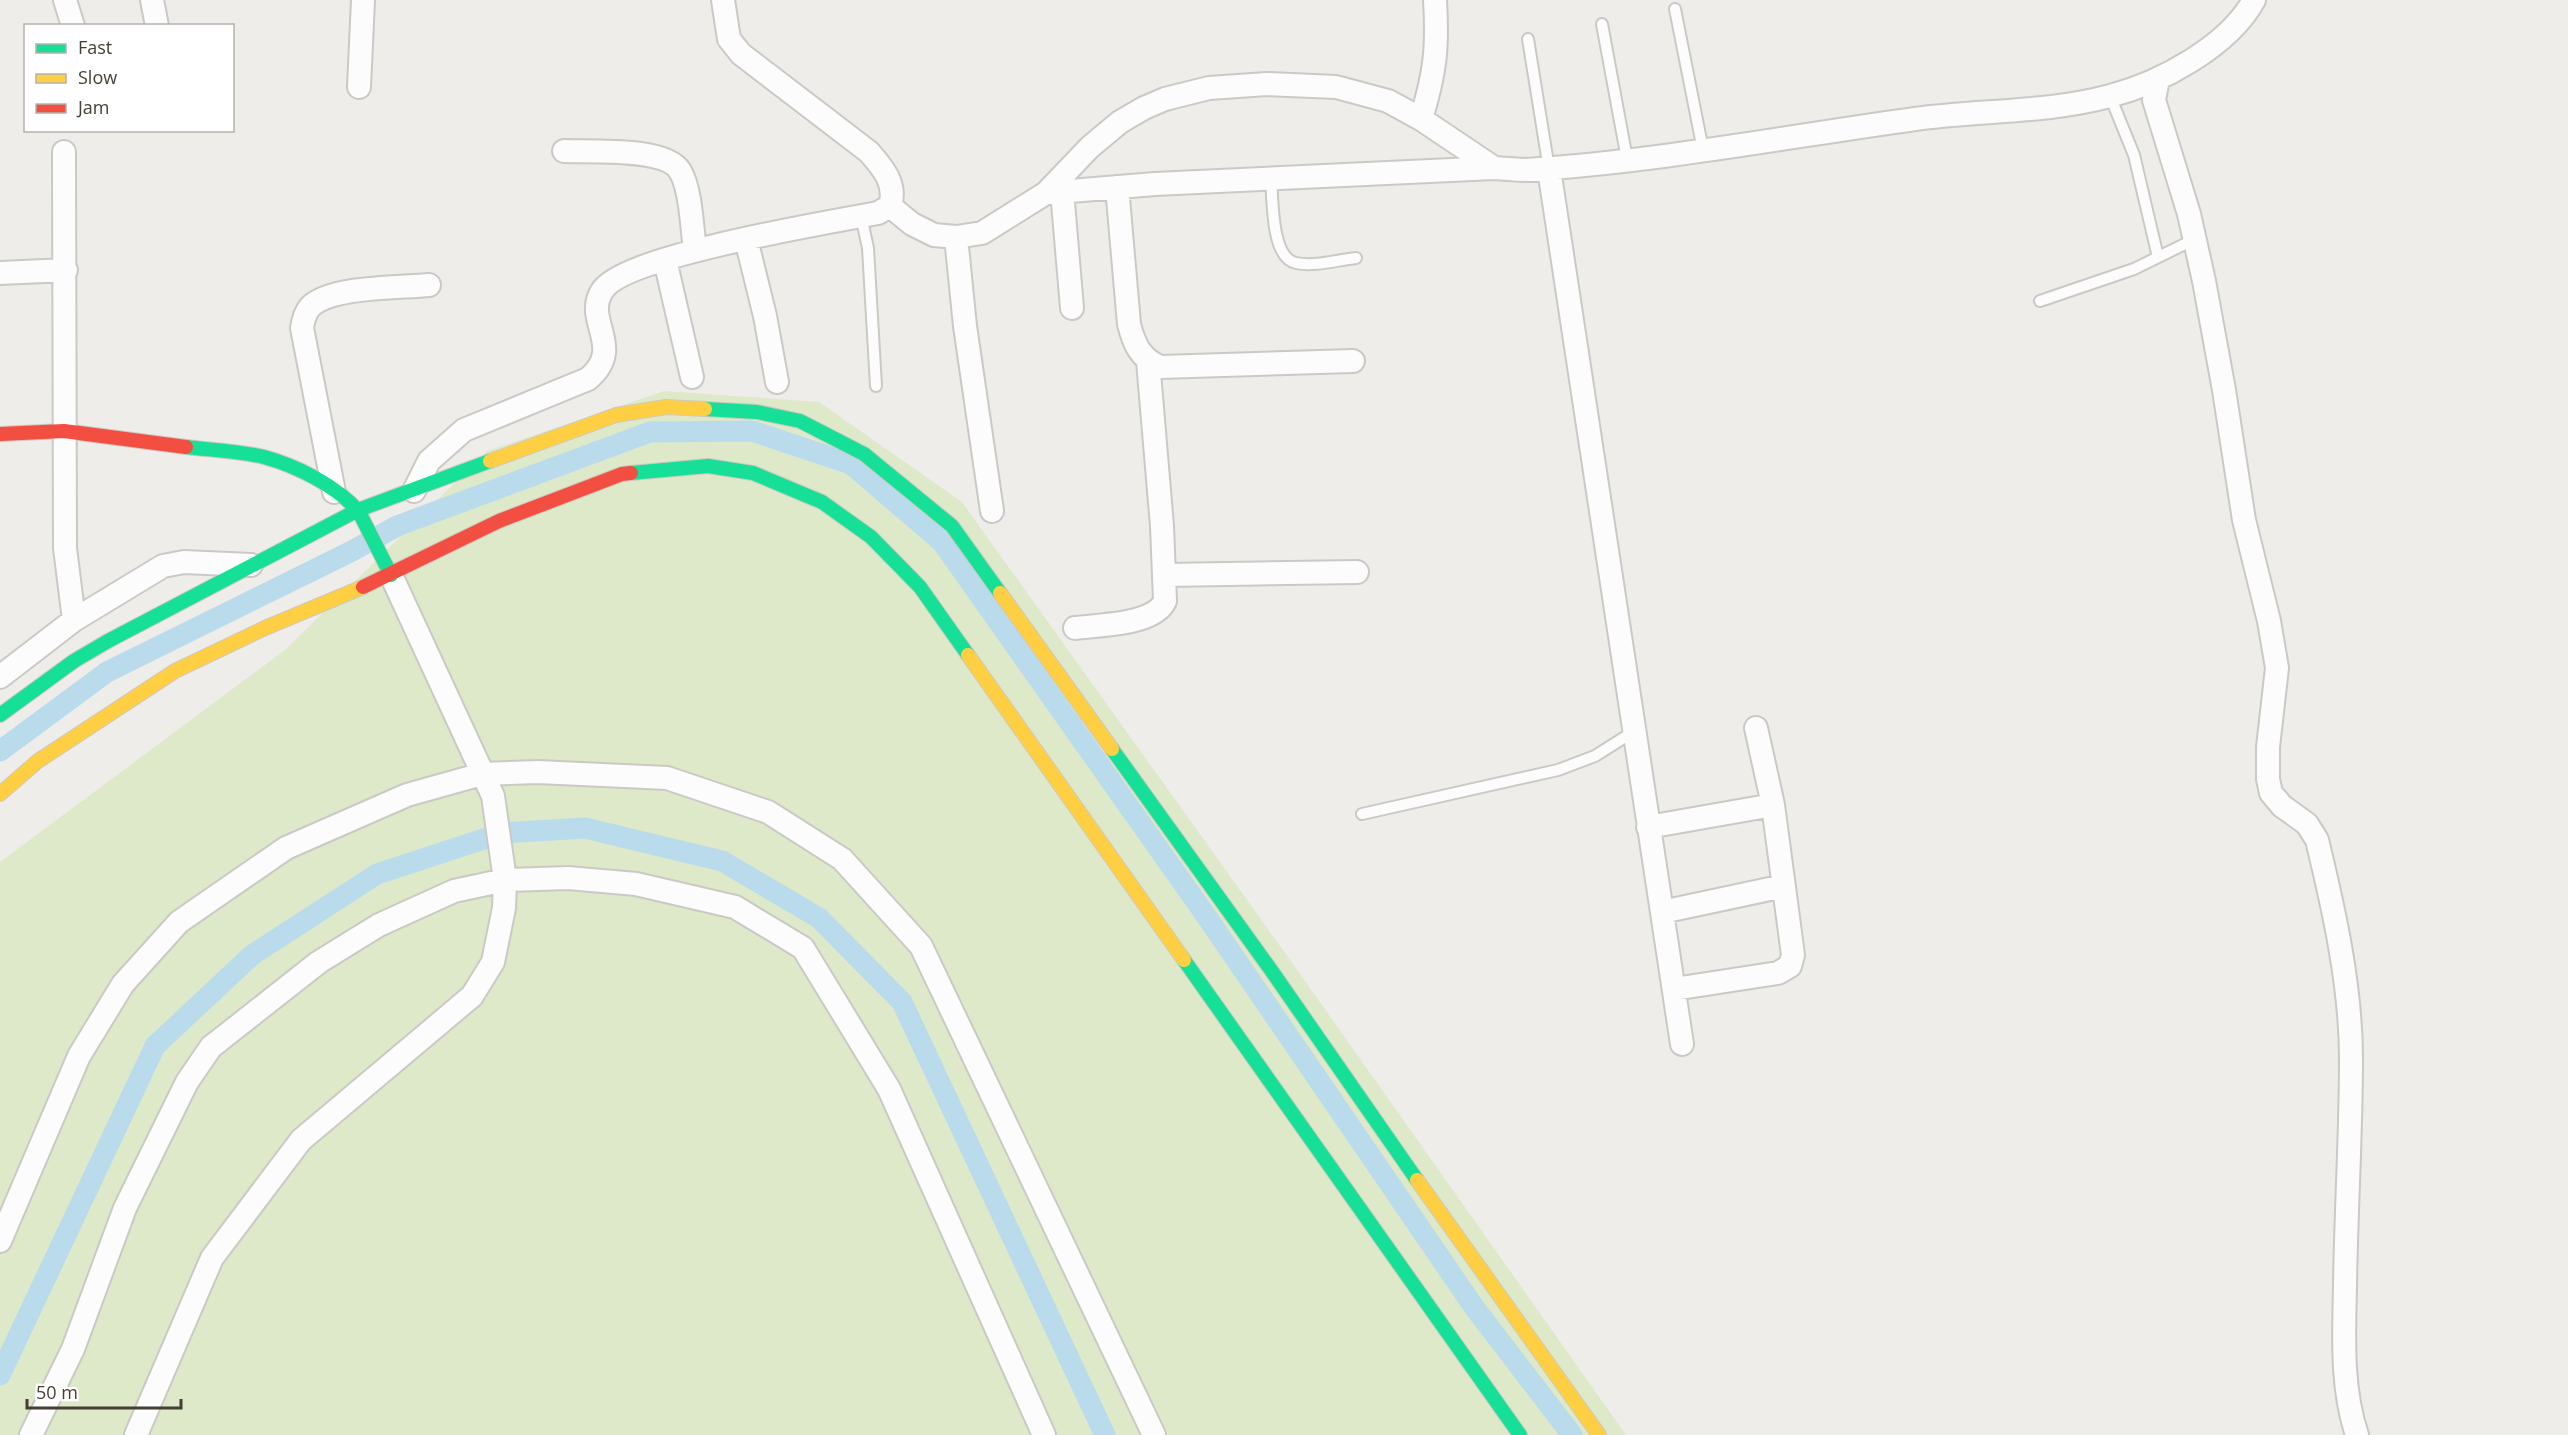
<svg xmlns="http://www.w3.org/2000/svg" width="2568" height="1435" font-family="'Open Sans',sans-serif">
<rect width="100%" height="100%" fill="#efede9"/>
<!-- green -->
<path fill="#dee9c9" d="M664,391L819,402L962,502L1293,964L1626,1435H0V862L285,650L487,451Z"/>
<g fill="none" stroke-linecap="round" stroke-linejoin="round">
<!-- canal -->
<path stroke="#badbec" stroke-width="21" d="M0,751L107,672L352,551L397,526L650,432L752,431L851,464L942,542L1209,920L1474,1307L1572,1435
M0,1375L155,1046L252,955L377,874L502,833L585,828L722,861L819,918L902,1002L1105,1435"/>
<defs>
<path id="lane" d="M1675,9L1703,150
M1602,24L1627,159
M1528,39L1549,169
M2110,96L2134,155L2158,257
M1271,179C1273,200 1271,258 1296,263C1315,267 1337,260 1356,258
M861,216L868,248L876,386
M2040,301L2134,269L2195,239
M1362,814L1558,770L1595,756L1633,732"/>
<path id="street" d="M65,0L73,26
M152,0L157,26
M2158,79L2154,100L2189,214L2204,281L2224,390L2244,520L2269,621L2277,668L2268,747V779L2271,793L2282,806L2307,824L2317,840C2334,910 2351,986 2351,1059C2351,1135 2346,1211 2345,1286C2344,1335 2341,1388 2357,1435
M359,87L363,0
M1421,119C1435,73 1438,48 1435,0
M564,151C590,152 666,147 680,171C691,189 692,229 695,250
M64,152L65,548L74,620
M1549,169L1682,1044
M1117,187L1129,324C1134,344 1140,358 1160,367L1353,361
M1062,191L1072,308
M1046,193L1155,184L1494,168
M890,206L912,224L934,235L956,237L982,233L1046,193L1090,147L1120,122L1144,108L1165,99L1209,88L1267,84L1336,87L1388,101L1421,119L1494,168L1523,170C1655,162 1785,137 1915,119C1980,110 2047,113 2110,96C2160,83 2228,47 2254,0
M956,237L965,326L992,511
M746,239L765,316L777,382
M665,260L692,377
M0,273L66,270
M414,491L429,461L464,430L588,379C626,347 583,321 602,291C623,256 830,222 878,213L890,206C897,184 883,168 869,152L741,54L729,39L723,0
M334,492L302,328C303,321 305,313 310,307C331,286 399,288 429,285
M1166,575L1357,572
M1075,628C1099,625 1154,625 1165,601L1162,526L1148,361
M0,677L74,620L163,566L184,562L251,565
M1648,827L1773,805
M1662,912L1784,886
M1674,989L1778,973L1790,966L1793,955L1773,805L1756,728
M0,1241L79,1056L123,984L179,922L286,848L407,795L482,774L538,772L667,778L768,812L842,859L921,946L1154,1435
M31,1435L73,1349L125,1208L187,1082L211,1047L319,962L379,925L454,891L505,880L568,878L636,884L735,907L803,948L889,1089L1044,1435
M136,1435L212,1258L301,1140L472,996L493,962L504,908L505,880L493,796L391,575"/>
<path id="fast" d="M705,409L757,412L800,421L864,454L952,526L1000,593
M186,447C211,450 239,451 264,457C297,466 337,486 359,512L391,575
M631,473L708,466L753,473L822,502L871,537L920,587L968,655
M0,715L74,661L108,641L358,510L490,461
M1112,749L1271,970L1417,1180
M1184,960L1520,1435"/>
<path id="slow" d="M490,461L616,415L666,407L705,409
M1000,593L1112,749
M968,655L1184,960
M0,794L38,761L175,671L265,628L363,587
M1417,1180L1599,1435"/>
<path id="jam" d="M0,434L64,431L186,447
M363,587L499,521L622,474L631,473"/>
</defs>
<!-- lane casing -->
<use href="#lane" stroke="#cbc9c5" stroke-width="14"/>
<!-- street casing -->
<use href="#street" stroke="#cbc9c5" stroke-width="26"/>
<!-- fast casing -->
<use href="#fast" stroke="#cec9c0" stroke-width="16"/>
<!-- slow casing -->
<use href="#slow" stroke="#cec9c0" stroke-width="16"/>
<!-- jam casing -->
<use href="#jam" stroke="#cec9c0" stroke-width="16"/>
<!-- lane -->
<use href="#lane" stroke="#fdfcfc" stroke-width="10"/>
<!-- street -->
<use href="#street" stroke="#fdfcfc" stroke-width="22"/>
<!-- fast -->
<use href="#fast" stroke="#16e098" stroke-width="14"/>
<!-- slow -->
<use href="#slow" stroke="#ffcf43" stroke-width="14"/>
<!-- jam -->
<use href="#jam" stroke="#f24e42" stroke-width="14"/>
</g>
<!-- legend -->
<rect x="24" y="24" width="210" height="108" fill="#ffffff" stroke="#b5b2ae" stroke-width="1.5"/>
<rect x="36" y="44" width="30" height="9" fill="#16e098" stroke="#b5b2ae" stroke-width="1.5"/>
<text x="78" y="54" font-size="18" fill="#453e35">Fast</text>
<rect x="36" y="74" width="30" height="9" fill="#ffcf43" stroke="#b5b2ae" stroke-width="1.5"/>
<text x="78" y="84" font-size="18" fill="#453e35">Slow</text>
<rect x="36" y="104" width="30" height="9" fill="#f24e42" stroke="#b5b2ae" stroke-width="1.5"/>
<text x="78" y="114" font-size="18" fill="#453e35">Jam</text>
<!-- scale -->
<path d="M27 1399v9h154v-9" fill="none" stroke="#453e35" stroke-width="3"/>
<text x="36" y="1399" font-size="18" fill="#453e35" stroke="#ffffff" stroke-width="4.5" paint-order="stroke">50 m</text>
</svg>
